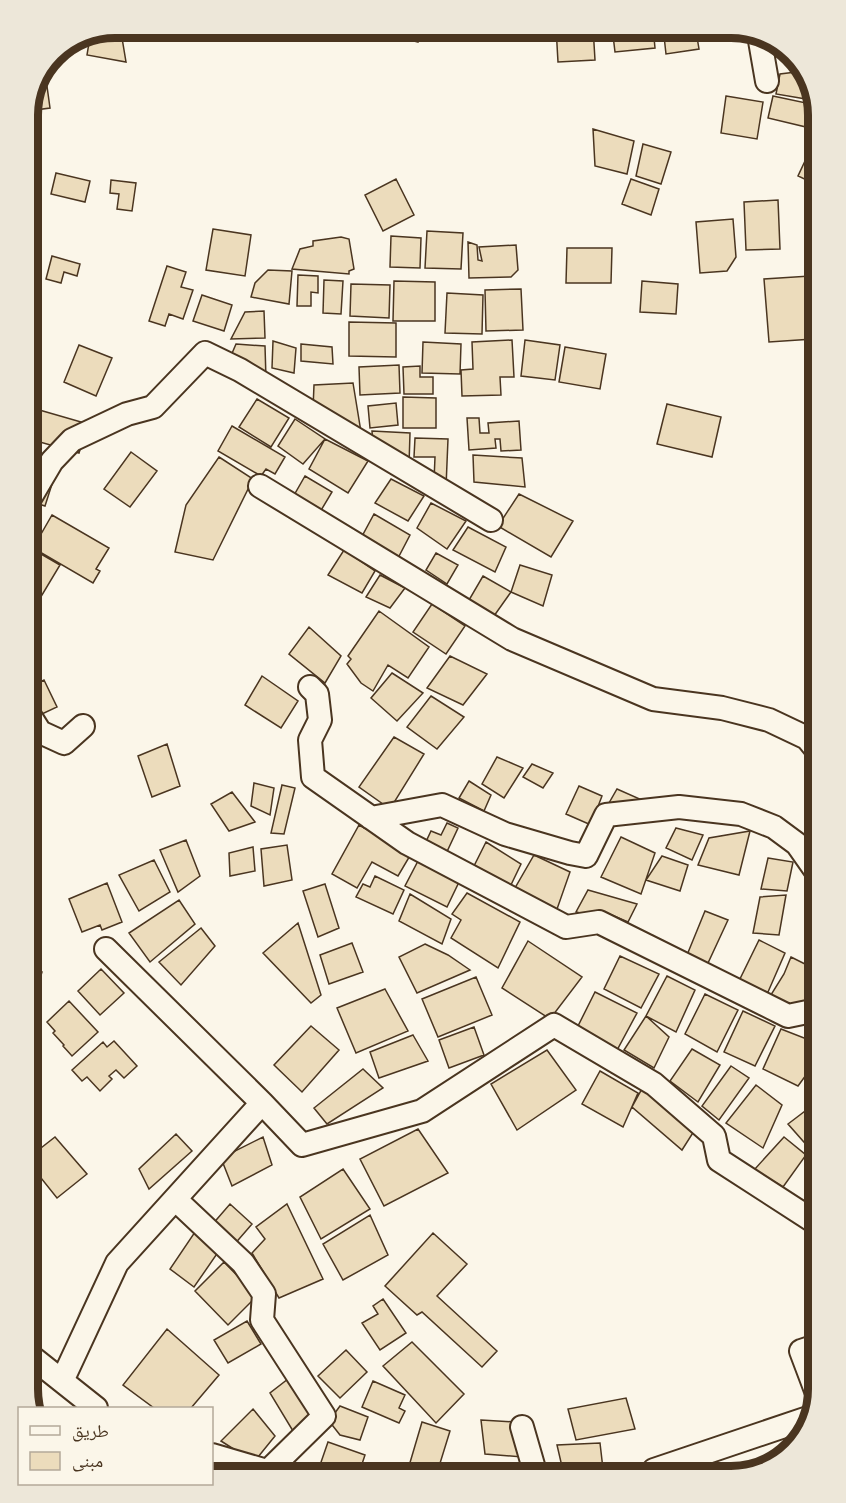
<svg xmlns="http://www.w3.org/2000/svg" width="846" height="1503" font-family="Overpass,'Noto Naskh Arabic',sans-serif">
<rect width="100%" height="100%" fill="#fbf6e9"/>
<!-- building -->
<path fill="#ecdcbc" stroke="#4a3520" stroke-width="1.5" d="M364,27H421L418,42L364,28Z
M556,27H593L595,60L558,62Z
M612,27H653L655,48L615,52Z
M663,27H715V28L696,31L699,49L666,54Z
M729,27H737L755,33L731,37Z
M97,34L122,38L126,62L87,55L90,37Z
M804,71L812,81V100L776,94L780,74Z
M41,79H46L50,108L27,111Z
M726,96L763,102L757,139L721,133Z
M773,96L811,104L806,127L768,118Z
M593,129L634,141L627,174L595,166Z
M643,144L671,152L661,184L636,176Z
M813,144V183L798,176Z
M56,173L90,181L85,202L51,194Z
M396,179L414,215L383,231L365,195Z
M631,179L659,189L651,215L622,204Z
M111,180L136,183L132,211L117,209L119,194L110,193Z
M778,200L780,249L746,250L744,202Z
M733,219L736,257L727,271L700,273L696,222Z
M213,229L251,235L245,276L206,270Z
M427,231L463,233L461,269L425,268Z
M391,236L421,238L420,268L390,267Z
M341,237L349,239L354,269L349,271V274L292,269L300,249L313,246V241Z
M468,242L477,245L478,260L482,261L479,247L516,245L518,270L511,277L469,278Z
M567,248H612L611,283H566Z
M52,256L80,264L77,276L64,272L61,283L46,279Z
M167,266L186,272L181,287L193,290L183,319L169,314L165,326L149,321Z
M268,270L292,271L289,304L251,297L255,283Z
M298,275L318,276V293L311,292V306H297Z
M810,276L813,339L769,342L764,279Z
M324,280L343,281L341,314L323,313Z
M394,281L435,282V321H393Z
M642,281L678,284L676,314L640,312Z
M351,284L390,285L389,318L350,316Z
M521,289L523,330L486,331L485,290Z
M447,293L483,295L482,334L445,333Z
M202,295L232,305L224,331L193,321Z
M264,311L265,338L231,339L245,312Z
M349,322L396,323V357L349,356Z
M512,340L514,377H500L501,395L462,396L461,370L473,369L472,342Z
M525,340L560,345L555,380L521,376Z
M273,341L296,348L294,373L272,368Z
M423,342L461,344L460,374L422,373Z
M236,344L265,346L266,379L230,358Z
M301,344L332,347L333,364L301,361Z
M79,345L112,358L96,396L64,382Z
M565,347L606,354L600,389L559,382Z
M399,365L400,393L360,395L359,367Z
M420,366V377H433V394H404L403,367Z
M353,383L361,432L313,409L314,385Z
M403,397L436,398V428H403Z
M257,399L289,418L271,447L239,427Z
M396,403L398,425L370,428L368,406Z
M667,404L721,417L712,457L657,444Z
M29,407L88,424L79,453L29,439Z
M467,418H479L480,433H489L488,423L519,421L521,450L501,451L500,439H495L496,448L469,450Z
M295,419L325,439L303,464L278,446Z
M232,426L285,457L275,474L266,469L261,476L218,451Z
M372,431L410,433L409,465L373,445Z
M415,438L448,439L446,487L434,481L435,457H414Z
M325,439L368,461L348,493L309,469Z
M131,452L157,471L130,507L104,489Z
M29,453L59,462L45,506L29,501Z
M473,455L522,458L525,487L474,482Z
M219,457L253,479L213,560L175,552L186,505Z
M305,476L332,492L320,512L293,497Z
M391,479L424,496L408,521L375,503Z
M519,494L573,521L551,557L498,526Z
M431,503L466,521L447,549L417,528Z
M374,514L410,535L397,560L360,540Z
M52,515L109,548L96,569L100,571L93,583L33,548Z
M468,527L506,547L495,572L453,550Z
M29,547L60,565L39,600L30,595Z
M344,550L375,571L362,593L328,575Z
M436,553L458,565L447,584L426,570Z
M520,565L552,575L543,606L511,592Z
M380,575L405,588L390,608L366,597Z
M483,576L511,592L494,616L469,600Z
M432,604L465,626L446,654L413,632Z
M379,611L429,647L408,678L388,665L373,691L361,683L347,664L351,659L348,656Z
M309,627L341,656L325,683L289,654Z
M450,656L487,674L463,705L427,688Z
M392,673L423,693L397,721L371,698Z
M262,676L298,701L281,728L245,705Z
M44,680L57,707L42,714L30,687Z
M431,696L464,717L437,749L407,727Z
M394,737L424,754L390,809L359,787Z
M167,744L180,786L152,797L138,756Z
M497,757L523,768L504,798L482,784Z
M532,764L553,773L543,788L523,777Z
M469,781L491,795L484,811L459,798Z
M254,783L274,788L270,815L251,806Z
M282,785L295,788L284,834L271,833Z
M579,786L602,796L591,825L566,814Z
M617,789L642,800L605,810Z
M232,792L255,822L229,831L211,804Z
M447,823L458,828L444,858L423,848L431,831L441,835Z
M359,825L411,854L398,876L372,862L357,888L332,874Z
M676,828L703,835L692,860L666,848Z
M750,831L739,875L698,865L709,838Z
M621,837L655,853L641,894L601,877Z
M186,840L200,876L178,892L160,850Z
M486,842L521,864L509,889L473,868Z
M287,845L292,880L264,886L261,849Z
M253,847L255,871L230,876L229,853Z
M534,855L570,872L556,912L515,888Z
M662,856L688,865L680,891L646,880Z
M768,858L793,862L787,891L761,889Z
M154,860L170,892L139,911L119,875Z
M418,861L459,882L447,907L405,886Z
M375,876L404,890L393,914L356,897L363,884L370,887Z
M107,883L122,922L102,930L100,925L82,932L69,899Z
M325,884L339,928L318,937L303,891Z
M588,890L637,904L628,922L600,910L589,915L576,912Z
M467,893L520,922L498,968L451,938L461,920L452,914Z
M410,894L451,919L442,944L399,921Z
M786,895L779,935L753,933L760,897Z
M179,900L195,924L150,962L129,933Z
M705,911L728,920L708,963L687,955Z
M816,915L817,958L810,955Z
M298,923L321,995L311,1003L263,953Z
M201,928L215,946L181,985L159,962Z
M759,940L785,953L768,992L737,985Z
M528,941L582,977L550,1019L502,988Z
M352,943L363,972L329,984L320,955Z
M425,944L448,955L470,970L417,993L399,957Z
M620,956L659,974L641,1008L604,989Z
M791,957L817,970V979L803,1007L789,1010L769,998L784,974Z
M32,968L42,972L32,1005Z
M101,969L124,993L100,1015L78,991Z
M667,976L695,990L676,1032L646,1016Z
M476,977L492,1015L438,1037L422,999Z
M385,989L408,1031L356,1053L337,1008Z
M595,992L637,1013L616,1052L575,1032Z
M705,994L738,1010L717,1052L685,1034Z
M69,1001L98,1032L72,1056L63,1046L64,1045L53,1033L55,1031L47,1022Z
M743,1011L775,1026L755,1066L724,1052Z
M646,1016L669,1037L654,1068L624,1050Z
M311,1026L339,1050L302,1092L274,1065Z
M474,1027L484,1055L449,1068L439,1040Z
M781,1029L817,1043V1060L798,1086L763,1069Z
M413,1035L428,1061L379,1078L370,1052Z
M114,1041L137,1066L124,1078L116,1070L109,1076L112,1079L100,1091L87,1077L82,1081L72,1070L103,1042L107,1047Z
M692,1049L720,1065L698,1102L670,1081Z
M547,1050L576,1090L517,1130L491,1084Z
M731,1066L749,1078L719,1120L702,1106Z
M363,1069L383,1088L327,1124L314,1108Z
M600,1071L638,1093L623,1127L582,1104Z
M756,1085L782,1105L763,1148L726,1123Z
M643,1087L696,1128L682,1150L632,1107Z
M817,1102L818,1158L788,1124Z
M418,1129L448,1173L384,1206L360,1159Z
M176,1134L192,1151L149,1189L139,1169Z
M55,1137L87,1174L57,1198L33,1168L32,1155Z
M263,1137L272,1165L232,1186L221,1158Z
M784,1137L806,1155L783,1187L754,1170Z
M343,1169L370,1209L321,1239L300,1197Z
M230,1204L252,1224L233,1246L211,1226Z
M287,1204L323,1279L279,1298L252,1253L265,1239L256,1227Z
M370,1215L388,1255L343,1280L323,1244Z
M197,1229L221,1248L194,1287L170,1269Z
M433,1233L467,1264L437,1296L497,1351L482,1367L422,1312L417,1315L385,1286Z
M224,1262L257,1296L228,1325L195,1291Z
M383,1299L406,1333L380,1350L362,1323L378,1314L373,1306Z
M247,1321L261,1344L228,1363L214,1340Z
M167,1329L219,1375L191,1408H154L123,1385Z
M412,1342L464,1394L436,1423L383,1366Z
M346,1350L367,1372L340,1398L318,1376Z
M288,1379L312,1412L293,1431L270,1393Z
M373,1381L405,1395L399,1408L405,1411L399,1423L362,1407Z
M626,1398L635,1429L576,1440L568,1409Z
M340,1406L368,1417L360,1440L340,1435L329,1421Z
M253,1409L275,1436L254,1462L221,1441Z
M481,1420L515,1422L522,1457L485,1454Z
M422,1422L450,1431L437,1473H431L409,1466Z
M328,1442L365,1455L359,1473L336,1474L319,1468Z
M600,1443L603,1469L563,1471L557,1445Z"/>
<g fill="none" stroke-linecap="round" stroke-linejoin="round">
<defs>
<path id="minor" d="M759,35L767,81
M260,486L512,639L653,699L722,708L769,720L807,738L816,749
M29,500L52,461L72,440L127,414L153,407L205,353L240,370L491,520
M310,687L317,694L320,720L310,740L313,777L407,843L566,927L599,922L788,1016L817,1010
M30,716L40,732L64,743L83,726
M371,818L442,805L505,834L570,853L586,856L606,815L679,807L741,814L774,827L797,844L816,871
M262,1103L302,1145L422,1111L554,1025L654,1084L714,1136L719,1160L818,1224
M175,1199L243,1263L264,1294L262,1320L324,1416L268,1471
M33,1358L96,1408
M62,1381L117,1263L262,1103L106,949
M818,1396L801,1351L819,1345
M522,1427L535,1472
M212,1455L277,1474
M654,1470L811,1417"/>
</defs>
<!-- minor casing -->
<use href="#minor" stroke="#4a3520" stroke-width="26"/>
<!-- minor -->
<use href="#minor" stroke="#fbf6e9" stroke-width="22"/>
</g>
<!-- crop -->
<path d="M0 0H846V1503H0ZM115 38H731A77 77 0 0 1 808 115V1389A77 77 0 0 1 731 1466H115A77 77 0 0 1 38 1389V115A77 77 0 0 1 115 38Z" fill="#ede7d9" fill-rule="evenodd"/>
<path fill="none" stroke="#4a3520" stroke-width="8" d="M115 38H731A77 77 0 0 1 808 115V1389A77 77 0 0 1 731 1466H115A77 77 0 0 1 38 1389V115A77 77 0 0 1 115 38Z"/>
<!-- legend -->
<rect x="18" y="1407" width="195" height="78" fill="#fbf6e9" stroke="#b4a999" stroke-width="1.5"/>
<rect x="30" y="1426" width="30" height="9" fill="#fbf6e9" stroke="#b4a999" stroke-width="1.5"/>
<text x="72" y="1437" font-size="18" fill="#4a3520">طريق</text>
<rect x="30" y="1452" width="30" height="18" fill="#ecdcbc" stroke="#b4a999" stroke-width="1.5"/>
<text x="72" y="1467" font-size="18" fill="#4a3520">مبنى</text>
</svg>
